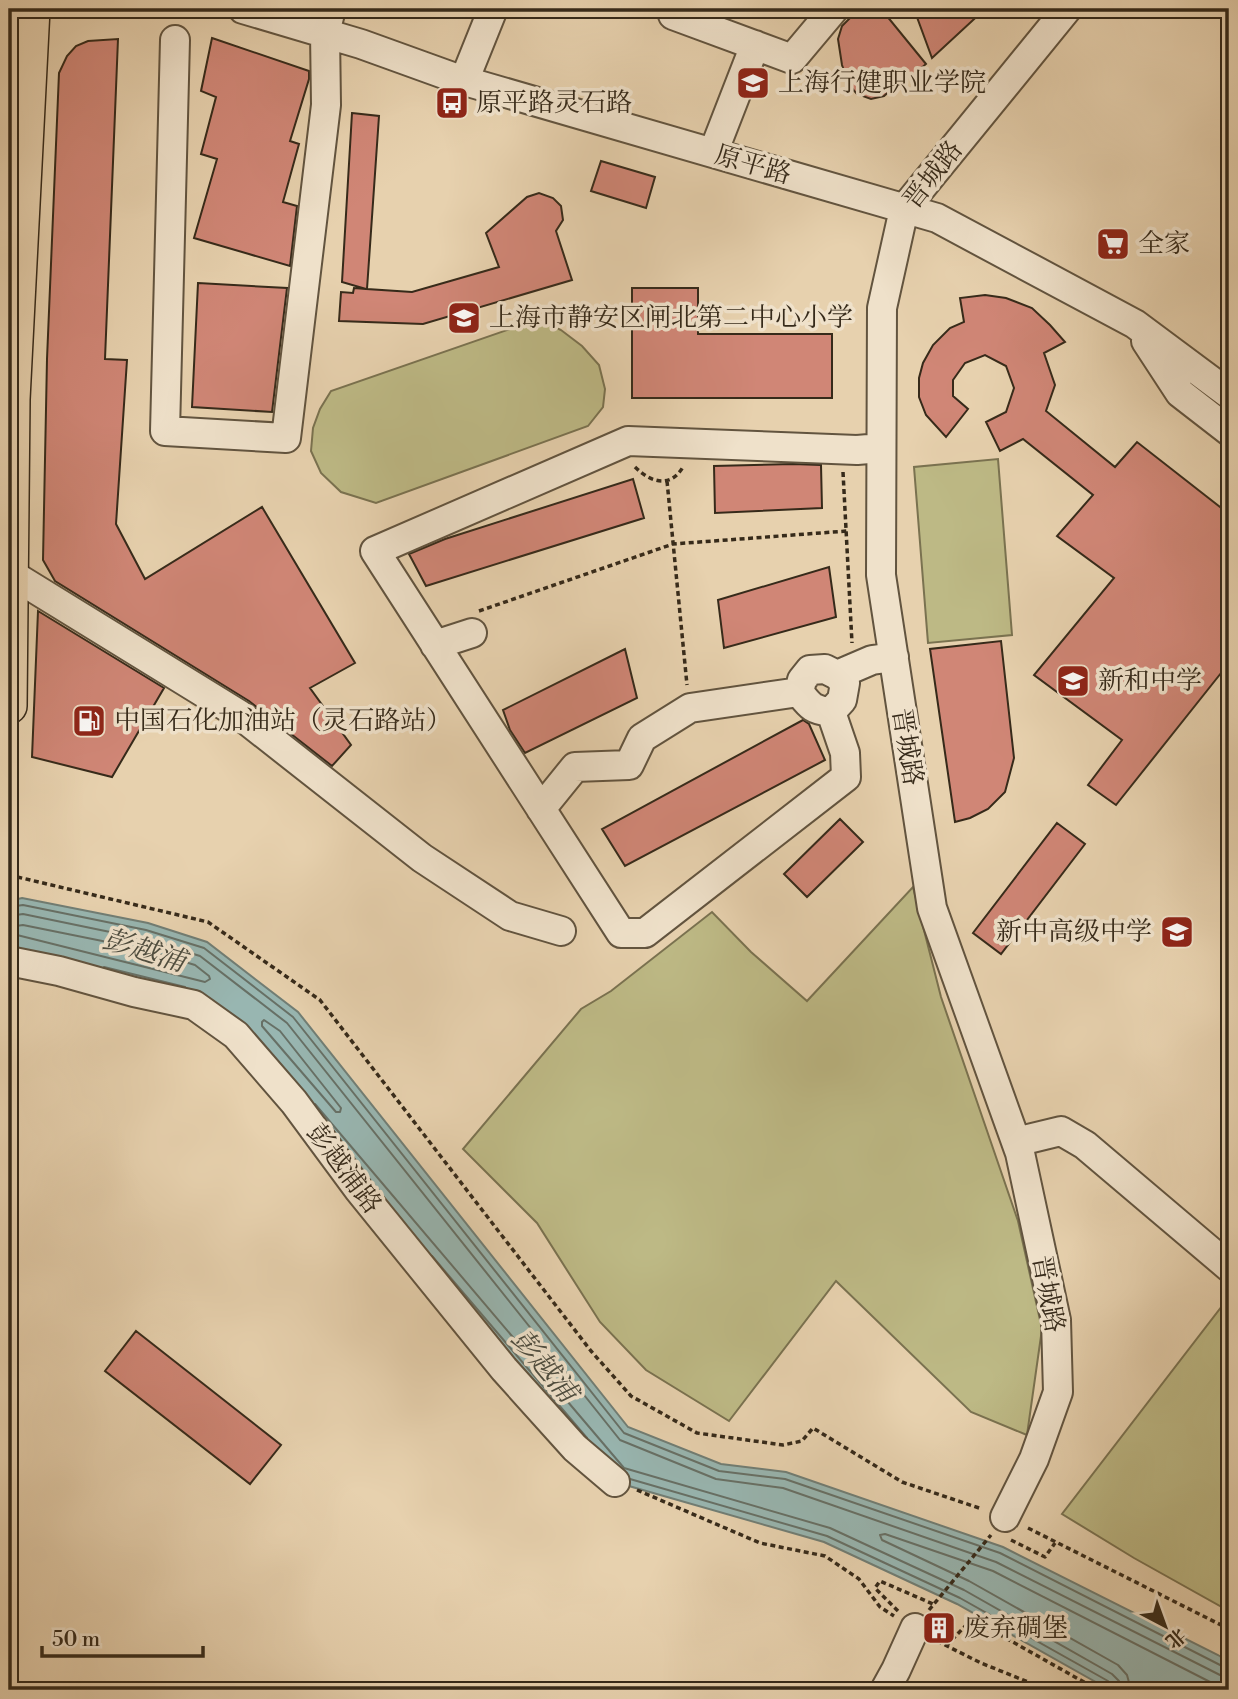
<svg xmlns="http://www.w3.org/2000/svg" width="1238" height="1699" font-family="'Libre Bodoni','Noto Serif SC',serif">
<rect width="100%" height="100%" fill="#e7d1ae"/>
<filter id="stains"><feTurbulence type="fractalNoise" baseFrequency=".00286" numOctaves="4"/><feColorMatrix values="0 0 0 0 .2 0 0 0 0 .09 0 0 0 0 .02 0 0 0 .5 -.17"/></filter>
<radialGradient id="worn" r=".72"><stop offset=".6" stop-color="#630" stop-opacity="0"/><stop offset="1" stop-color="#630" stop-opacity=".3"/></radialGradient>
<!-- green -->
<path fill="#bdb985" stroke="#7a7250" stroke-width="2" d="M539,319L561,330L582,346L599,365L605,389L603,407L588,426L376,503L341,492L321,473L311,451L313,428L320,409L331,391Z
M998,459L1012,635L928,643L914,467Z
M913,887L941,997L1018,1221L1042,1329L1027,1435L971,1412L836,1281L729,1421L646,1370L600,1322L537,1223L463,1149L581,1009L611,991L712,912L751,952L807,1001Z
M1229,1297V1611L1134,1558L1062,1514Z"/>
<!-- water -->
<path fill="#98b6b1" stroke="#717e75" stroke-width="2" d="M22,898L148,923L207,942L298,1012L628,1427L721,1464L786,1472L1003,1547L1218,1655L1229,1662V1690H1110L957,1604L824,1542L615,1482L194,1005L9,960V901Z"/>
<g fill="none" stroke-linecap="round" stroke-linejoin="round">
<!-- shore -->
<path stroke="#677066" stroke-width="2" d="M9,907L23,905L146,930L204,948L293,1017L624,1433L719,1471L785,1479L1000,1553L1224,1667L1229,1668
M9,916L23,914L144,939L200,956L287,1023L620,1440L716,1479L783,1488L996,1562L1220,1675L1229,1676
M9,927L23,925L142,949L195,965L209,976L210,979L205,982L17,935L9,934
M104,967L185,987
M264,1020L280,1031L341,1108L340,1112H336L262,1026V1022Z
M315,1104L624,1468L830,1528L964,1590L1112,1674L1119,1681L1120,1690
M432,1256L587,1438
M630,1479L827,1536L960,1598L1108,1681L1111,1685V1690
M1131,1690L1127,1675L1118,1665L969,1581L882,1540L880,1535L885,1534L993,1571L1216,1685L1229,1687"/>
</g>
<!-- building -->
<path fill="#d08676" stroke="#362a1a" stroke-width="2" d="M863,9L882,10L926,64L912,76L901,74L894,87L884,96L871,99L857,94L849,85L842,65L838,39L842,26L853,15Z
M914,9H985L932,58Z
M212,38L309,71V79L290,141L299,144L283,202L297,206L290,266L194,238L217,159L201,154L216,97L201,91Z
M118,39L105,359L127,360L116,524L145,579L262,507L355,663L310,688L351,745L332,766L249,701L55,581L43,560L47,359L59,73L67,56L76,46L88,41Z
M352,113L379,116L367,289L412,292L499,267L486,233L527,197L539,193L553,198L561,206L563,220L556,231L572,280L423,324L339,321L341,292L353,293L354,288L366,289L342,282Z
M601,161L655,177L646,208L591,191Z
M198,283L287,288L272,412L192,407Z
M632,288H698V334H832V398H632Z
M985,295L1006,298L1032,308L1050,325L1065,342L1044,353L1055,385L1046,411L1115,467L1137,442L1229,514V663L1116,805L1088,785L1122,740L1034,675L1114,578L1057,536L1093,495L1023,439L1000,451L986,422L1006,412L1014,388L1006,366L985,355L965,363L953,380V396L968,409L946,437L926,415L919,397V378L923,363L933,345L950,328L964,322L960,298Z
M793,464L821,465L822,508L715,513L714,466Z
M633,479L644,518L426,586L409,554L445,539Z
M829,567L836,617L724,648L718,600Z
M38,611L164,688L112,777L32,757Z
M1001,641L1014,758L1005,792L988,809L970,818L955,822L930,649Z
M625,649L637,698L525,753L510,730L503,710Z
M803,720L809,724L825,760L625,866L602,829Z
M840,819L863,842L807,897L784,874Z
M1057,823L1085,844L1001,954L973,933Z
M136,1331L281,1445L250,1484L105,1371Z
M935,1618H942L947,1621L948,1630L944,1635L938,1637L931,1632L930,1623Z"/>
<g fill="none" stroke-linecap="round" stroke-linejoin="round">
<defs>
<path id="minor" d="M243,9L361,44L458,79L937,218L1135,324L1229,394
M676,9L673,15L792,59L834,9
M175,40L165,431L286,438L326,105L325,33L331,9
M464,81L493,9
M713,153L755,45
M1146,341L1180,393L1229,431
M11,574L240,715L422,858L510,916L561,931
M435,645L472,633
M825,669L837,675L845,683L842,700L831,712C812,710 810,706 799,692L802,680L810,670Z
M837,675L872,660L894,657
M831,712L845,753L846,777L645,933H621L375,551L628,441L857,450L881,448
M541,809L575,767L629,765L642,738L690,708L799,692
M9,961L59,971L134,992L194,1005L236,1035L294,1102L359,1190L504,1369L575,1448L615,1482
M1016,1142L1061,1131L1085,1145L1229,1267
M1005,1517L1034,1459L1058,1392L1056,1320L1020,1153L932,908L881,575L882,308L904,209L1067,9
M885,1690L896,1670L915,1628"/>
<path id="major" d="M9,706L12,399L32,9"/>
</defs>
<!-- minor casing -->
<use href="#minor" stroke="#62543f" stroke-width="32"/>
<!-- major casing -->
<use href="#major" stroke="#362a1a" stroke-width="38"/>
<!-- path -->
<path stroke="#362a1a" stroke-width="3.5" stroke-dasharray="5 3.5" stroke-linecap="butt" d="M635,467C650,482 670,489 683,467
M843,472L852,643
M667,481L687,685
M479,611L673,544L847,531
M9,875L208,922L320,1000L591,1351L631,1396L697,1433L783,1445L802,1441L813,1428L902,1482L982,1509
M637,1490L760,1543L825,1556L859,1579L880,1607L894,1616
M1028,1528L1229,1629
M1011,1540L1045,1557L1055,1543
M929,1610L991,1535
M898,1611L875,1588L880,1581L933,1604
M937,1641L981,1663L1048,1690H1054
M946,1646L972,1619L1098,1690"/>
<!-- minor -->
<use href="#minor" stroke="#efe1ca" stroke-width="28"/>
<!-- major -->
<use href="#major" stroke="#e7d1ae" stroke-width="35"/>
</g>
<!-- icons -->
<defs>
<symbol id="school-square" viewBox="-11 -11 22 22"><rect x="-9" y="-9" width="18" height="18" rx="4" fill="#8f2418" stroke="#efe1ca"/><path d="M0-5L7-2L0 1L-7-2ZM-4 1L0 2.5L4 1V4Q0 6-4 4Z" fill="#fff"/></symbol>
<symbol id="bus-square" viewBox="-11 -11 22 22"><rect x="-9" y="-9" width="18" height="18" rx="4" fill="#8f2418" stroke="#efe1ca"/><path d="M-5-6H5V4H4V6H2V4H-2V6H-4V4H-5ZM-3.5-4V0h7V-4ZM-3.5 1.2v1.5H-2V1.2ZM2 1.2v1.5H3.5V1.2Z" fill="#fff"/></symbol>
<symbol id="supermarket-square" viewBox="-11 -11 22 22"><rect x="-9" y="-9" width="18" height="18" rx="4" fill="#8f2418" stroke="#efe1ca"/><path d="M-6-5.5h2.5l.6 2H6L4.5 2H-2.5L-4.4-4H-6ZM-1.5 3.2a1.3 1.3 0 1 0 .1 0ZM3 3.2a1.3 1.3 0 1 0 .1 0Z" fill="#fff"/></symbol>
<symbol id="fuel-square" viewBox="-11 -11 22 22"><rect x="-9" y="-9" width="18" height="18" rx="4" fill="#8f2418" stroke="#efe1ca"/><path d="M-5.5-6h7V0h2V4h1.3V-2.5L3-4.5l.8-.8L6-3V5H2.5V1h-1V6h-7ZM-4.2-4.7v3.2H.2V-4.7Z" fill="#fff"/></symbol>
<symbol id="building-square" viewBox="-11 -11 22 22"><rect x="-9" y="-9" width="18" height="18" rx="4" fill="#8f2418" stroke="#efe1ca"/><path d="M-4-6H4V6H1V3H-1V6H-4ZM-2.5-4.3h1.7v1.8h-1.7ZM.8-4.3h1.7v1.8H.8ZM-2.5-1h1.7V.8h-1.7ZM.8-1h1.7V.8H.8Z" fill="#fff"/></symbol>
</defs>
<g fill-rule="evenodd">
<use href="#school-square" x="734" y="64" width="38" height="38"/>
<use href="#bus-square" x="433" y="84" width="38" height="38"/>
<use href="#supermarket-square" x="1094" y="225" width="38" height="38"/>
<use href="#school-square" x="445" y="299" width="38" height="38"/>
<use href="#school-square" x="1054" y="662" width="38" height="38"/>
<use href="#fuel-square" x="70" y="702" width="38" height="38"/>
<use href="#school-square" x="1158" y="913" width="38" height="38"/>
<use href="#building-square" x="920" y="1609" width="38" height="38"/>
</g>
<g text-anchor="middle" dominant-baseline="central" stroke-width="7" stroke-linejoin="round" paint-order="stroke">
<!-- poi labels -->
<g font-size="26" fill="#362a1a" stroke="#efe1ca" text-anchor="start">
<text x="778" y="83">上海行健职业学院</text>
<text x="476" y="103">原平路灵石路</text>
<text x="1138" y="244">全家</text>
<text x="489" y="318">上海市静安区闸北第二中心小学</text>
<text x="1098" y="681">新和中学</text>
<text x="114" y="721">中国石化加油站（灵石路站）</text>
<text x="1152" y="932" text-anchor="end">新中高级中学</text>
<text x="964" y="1628">废弃碉堡</text>
</g>
<!-- street labels -->
<g font-size="26" fill="#362a1a" stroke="#efe1ca">
<text transform="translate(753 165) rotate(16)">原平路</text>
<text transform="translate(933 175) rotate(-52)">晋城路</text>
<text transform="translate(907 747) rotate(81)">晋城路</text>
<text transform="translate(344 1169) rotate(53)">彭越浦路</text>
<text transform="translate(1048 1294) rotate(80)">晋城路</text>
</g>
<!-- water labels -->
<g font-size="28" font-style="italic" fill="#4e4d40" stroke="#efe1ca">
<text transform="translate(144 951) rotate(17)">彭越浦</text>
<text transform="translate(544 1366) rotate(50)">彭越浦</text>
</g>
</g>
<!-- margin -->
<rect width="1238" height="1699" fill="none" stroke="#e7d1ae" stroke-width="35"/>
<rect x="10" y="10" width="1217" height="1678" fill="none" stroke="#362a1a" stroke-width="3.5"/>
<rect x="18" y="18" width="1203" height="1664" fill="none" stroke="#362a1a" stroke-width="2"/>
<!-- north arrow -->
<g transform="translate(1165 1626) rotate(139)" stroke="#efe1ca" stroke-width="5" paint-order="stroke">
<path d="M0-5L12 26L0 18L-12 26Z" fill="#362a1a"/>
<text y="-10" font-size="19" font-weight="bold" text-anchor="middle" fill="#362a1a">北</text>
</g>
<!-- scale -->
<path d="M42 1646v10h161v-10" fill="none" stroke="#362a1a" stroke-width="3.5"/>
<text x="52" y="1646" font-size="21" fill="#362a1a" stroke="#efe1ca" stroke-width="5" paint-order="stroke">50 m</text>
<rect width="100%" height="100%" filter="url(#stains)"/>
<rect width="100%" height="100%" fill="url(#worn)"/>
</svg>
